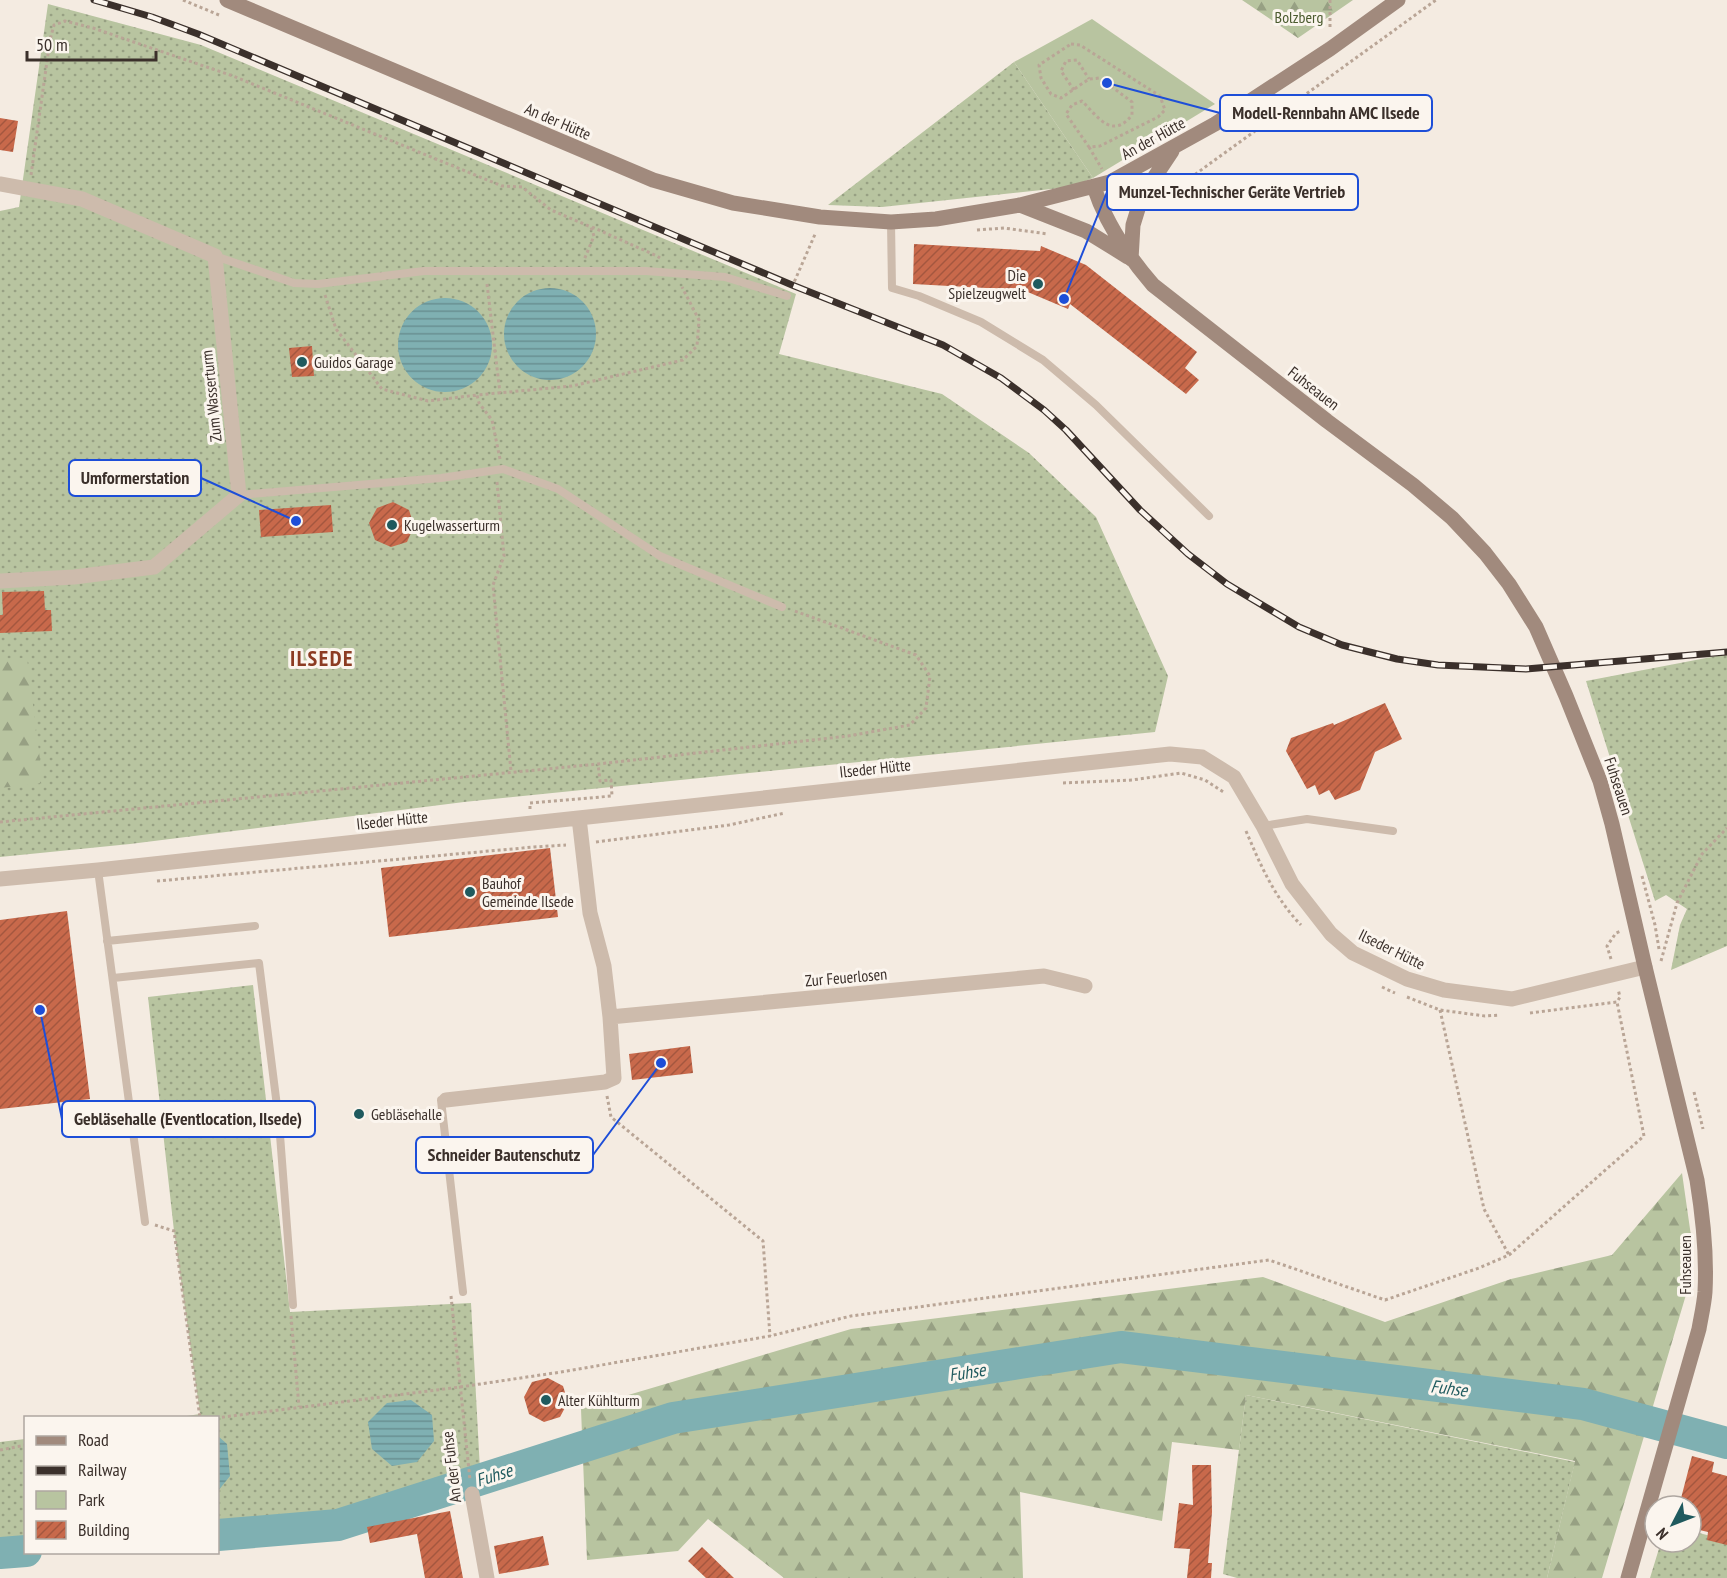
<svg xmlns="http://www.w3.org/2000/svg" width="1727" height="1578" font-family="'PT Sans Narrow',sans-serif">
<defs>
<pattern id="green-dots" width="8" height="8" patternUnits="userSpaceOnUse" patternTransform="scale(1.5)"><rect width="8" height="8" fill="#b8c4a0"/><path d="M2 2h.1M6 6h.1" fill="none" stroke="#97a083" stroke-width="1.8" stroke-linecap="round"/></pattern>
<pattern id="forest-firs" width="22" height="20" patternUnits="userSpaceOnUse" patternTransform="scale(1.5)"><rect width="22" height="20" fill="#b8c4a0"/><path d="M5 1l3.5 6h-7zM16 11l3.5 6h-7z" fill="#97a083"/></pattern>
<pattern id="water-rules" width="6" height="5" patternUnits="userSpaceOnUse" patternTransform="scale(1.5)"><rect width="6" height="5" fill="#7fb0b2"/><path d="M0 2.5h6" fill="none" stroke="#699091"/></pattern>
<pattern id="building-hatch" width="6" height="6" patternUnits="userSpaceOnUse" patternTransform="scale(1.5)"><rect width="6" height="6" fill="#c8694b"/><path d="M-1 1l2-2M0 6l6-6M5 7l2-2" fill="none" stroke="#a4573f"/></pattern>
</defs>
<rect width="100%" height="100%" fill="#f4ebe1"/>
<!-- green -->
<path fill="url(#green-dots)" d="M48,4L201,45L796,294L779,354L942,394L1029,453L1096,517L1168,676L1155,732L464,802L130,844L0,857V211L19,207Z
M1014,62L1093,178L1070,187L882,207L828,205Z
M1727,654V946L1671,970L1680,925L1687,909L1666,895L1655,901L1586,681Z
M253,985L290,1312L471,1303L480,1470L339,1519L218,1529V1418L180,1417L200,1414L174,1231L148,997Z
M1246,1395L1575,1462L1547,1578H1237L1223,1574Z
M25,1439V1544L0,1546V1442Z
M1691,1531L1727,1540V1578H1650L1661,1542H1691Z"/>
<!-- forest -->
<path fill="url(#forest-firs)" d="M1242,0H1353L1298,38Z
M27,658L43,783L0,788V659Z
M1682,1173L1693,1250L1688,1288L1602,1578H1547L1575,1461L1246,1395L1239,1450L1172,1442L1162,1521L1020,1492L1023,1578H784L708,1519L678,1551L587,1560L581,1409L851,1329L1263,1277L1385,1322L1511,1279L1612,1255Z"/>
<!-- pitch -->
<path fill="#b8c4a0" d="M1092,19L1215,104L1093,178L1014,62Z"/>
<!-- water -->
<path fill="url(#water-rules)" d="M504 334a46 46 0 1 1 92 0a46 46 0 1 1-92 0Z
M398 345a47 47 0 1 1 94 0a47 47 0 1 1-94 0Z
M411,1400L432,1415L434,1441L417,1462L392,1466L372,1449L368,1422L387,1403Z
M218,1436L227,1444L230,1476L218,1491Z"/>
<g fill="none" stroke-linecap="round" stroke-linejoin="round">
<!-- river -->
<path stroke="#7fb0b2" stroke-width="32" d="M218,1535L338,1525L673,1418L1121,1347L1583,1404L1727,1443
M0,1553L26,1551"/>
</g>
<!-- building -->
<path fill="url(#building-hatch)" d="M0,118L18,121L13,152L0,150Z
M914,244L1040,251L1041,246L1086,265L1197,352L1185,368L1199,380L1186,394L1070,304L1068,309L1023,290L913,284Z
M312,346L314,376L292,377L289,348Z
M393,502L409,510L414,526L407,542L391,547L375,540L369,523L377,508Z
M331,505L333,532L261,537L259,510Z
M44,591L45,610H51L52,631L0,633V615H3L2,592Z
M1385,703L1402,739L1375,752L1360,790L1335,800L1329,790L1319,795L1315,785L1307,789L1286,751L1291,738L1333,723L1334,725Z
M550,848L558,917L389,937L381,868Z
M67,911L90,1099L0,1109V920Z
M690,1046L693,1073L632,1080L629,1054Z
M548,1378L563,1386L568,1402L560,1417L544,1422L529,1414L524,1397L532,1382Z
M1692,1456L1714,1462L1712,1472L1727,1476V1545L1707,1540L1708,1532L1691,1528V1506H1679Z
M1192,1465H1211L1212,1512L1208,1563H1212L1211,1578H1187L1190,1549L1174,1548L1179,1503L1193,1505Z
M450,1511L463,1578H425L417,1534L370,1543L367,1527Z
M543,1536L549,1565L499,1574L494,1546Z
M702,1547L734,1578H706L688,1561Z"/>
<g fill="none" stroke-linecap="round" stroke-linejoin="round">
<!-- path -->
<path stroke="#b9a596" stroke-width="3" stroke-dasharray="3 3" stroke-linecap="butt" d="M183,0L219,15
M1330,0V28
M1071,44L1080,45L1160,96L1165,110L1158,117L1100,146L1089,147L1066,114L1072,105L1082,101C1098,117 1112,140 1132,115V102L1100,78L1089,79L1061,98L1051,94L1041,78L1039,65Z
M1074,90L1061,71L1066,61L1077,60L1089,79
M1089,147L1102,169
M31,175L50,40L54,25L65,21L93,28L233,76L502,186L522,187L551,210L591,227L594,236L584,260
M1161,199L1436,0
M592,227L657,256L660,258
M977,230L1004,228L1048,234
M487,284L500,393
M792,287L816,232
M325,295L336,329L382,389L428,401L477,395
M500,459L492,420L479,403L477,395L572,386L683,360L697,346L699,320L682,287
M497,482L504,556L493,585L511,771
M1063,783L1132,780L1181,773L1205,780L1225,793
M530,809V803L612,796L611,780L600,781L598,764
M0,822L598,764L848,736L910,725L926,708L930,676L916,655L792,610
M1246,831C1261,866 1274,897 1301,925
M596,842L729,825L785,813
M1642,876L1655,925L1659,949
M157,881L534,847L566,845
M1611,959L1607,946L1616,933L1621,931
M1661,961L1677,903L1702,854L1727,828
M1382,987L1395,993
M1407,997L1440,1010L1485,1016L1500,1015
M1440,1010L1484,1209L1509,1255
M1530,1013L1617,1002L1620,997L1618,989
M1694,1092L1703,1129
M607,1096L611,1117L763,1241L770,1336
M155,1225L174,1231L200,1418
M451,1296L470,1480
M291,1316L299,1407
M216,1418L460,1387L561,1372L770,1336L851,1316L1269,1260L1385,1300L1479,1268L1509,1255L1644,1136L1617,1002
M0,1450L26,1445"/>
<!-- lane -->
<path stroke="#cdbbac" stroke-width="8" d="M891,222L892,288L919,296L981,322L1043,360L1096,405L1209,516
M215,256L294,283L318,284L424,271H646L725,277L787,296
M239,495L441,478L503,469L558,489L660,556L782,607
M1263,826L1307,819L1393,831
M98,870L145,1222
M107,941L255,926
M113,978L259,963L279,1122L293,1305
M446,1100H441L463,1292"/>
<!-- street -->
<path stroke="#cdbbac" stroke-width="15" d="M0,184L82,199L215,256L239,495L154,567L74,577L0,581
M579,818L590,913L604,966L610,1017L1044,976L1085,986
M0,879L98,870L1170,754L1202,757L1234,777L1263,826L1292,884L1331,934L1353,953L1407,979L1444,990L1512,999L1645,967
M446,1100L605,1082L614,1078L610,1017
M472,1494L487,1578"/>
<!-- secondary -->
<path stroke="#a18a7d" stroke-width="15" d="M227,0L653,180L733,203L820,217L891,222L936,219L1020,205L1110,182L1215,124L1330,49L1398,0
M1094,187C1106,224 1128,256 1153,285L1327,421L1413,485L1452,518L1485,553L1509,584L1536,627L1566,696L1600,781L1612,824L1645,967L1697,1180C1703,1217 1707,1255 1705,1292C1704,1305 1701,1317 1699,1329L1628,1578
M1020,205L1086,231L1128,257
M1131,259L1133,225L1142,196L1172,151"/>
<defs>
<path id="rail" d="M94,0L152,17L198,34L792,285L943,345L1001,378L1044,410L1066,430L1140,510L1188,554L1227,584L1299,627L1342,645L1397,659L1438,665L1526,669L1727,652"/>
</defs>
<!-- rail casing -->
<use href="#rail" stroke="#3b302b" stroke-width="7"/>
<!-- rail -->
<use href="#rail" stroke="#fbf5ee" stroke-width="4.5" stroke-dasharray="14" stroke-linecap="butt"/>
</g>
<!-- markers -->
<g fill="#1f5a5e" stroke="#fbf5ee" stroke-width="2">
<circle cx="1038" cy="284" r="6"/>
<circle cx="302" cy="362" r="6"/>
<circle cx="392" cy="525" r="6"/>
<circle cx="470" cy="892" r="6"/>
<circle cx="359" cy="1114" r="6"/>
<circle cx="546" cy="1400" r="6"/>
</g>
<g text-anchor="middle" dominant-baseline="central" stroke-width="6" stroke-linejoin="round" paint-order="stroke">
<!-- park labels -->
<g font-size="16" fill="#4a5a2e" stroke="#fbf5ee">
<text x="1299" y="17">Bolzberg</text>
</g>
<!-- street labels -->
<g font-size="16" fill="#3b302b" stroke="#fbf5ee">
<text transform="translate(558 121) rotate(23)">An der Hütte</text>
<text transform="translate(1153 138) rotate(-29)">An der Hütte</text>
<text transform="translate(1314 388) rotate(38)">Fuhseauen</text>
<text transform="translate(211 396) rotate(-96)">Zum Wasserturm</text>
<text transform="translate(875 768) rotate(-6)">Ilseder Hütte</text>
<text transform="translate(1619 786) rotate(72)">Fuhseauen</text>
<text transform="translate(392 820) rotate(-6)">Ilseder Hütte</text>
<text transform="translate(1392 949) rotate(26)">Ilseder Hütte</text>
<text transform="translate(846 977) rotate(-5)">Zur Feuerlosen</text>
<text transform="translate(1685 1265) rotate(-90)">Fuhseauen</text>
<text transform="translate(451 1467) rotate(-97)">An der Fuhse</text>
</g>
<!-- poi labels -->
<g font-size="16" fill="#3b302b" stroke="#fbf5ee" text-anchor="start">
<text x="1026" y="275" text-anchor="end">Die<tspan x="1026" dy="18">Spielzeugwelt</tspan></text>
<text x="314" y="362">Guidos Garage</text>
<text x="404" y="525">Kugelwasserturm</text>
<text x="482" y="883">Bauhof<tspan x="482" dy="18">Gemeinde Ilsede</tspan></text>
<text x="371" y="1114">Gebläsehalle</text>
<text x="558" y="1400">Alter Kühlturm</text>
</g>
<!-- water labels -->
<g font-size="18" font-style="italic" fill="#1f5a5e" stroke="#fbf5ee">
<text transform="translate(967 1372) rotate(-9)">Fuhse</text>
<text transform="translate(1449 1388) rotate(7)">Fuhse</text>
<text transform="translate(494 1475) rotate(-18)">Fuhse</text>
</g>
<!-- district labels -->
<g font-size="22" font-weight="bold" letter-spacing="1.5" fill="#8c3b22" stroke="#fbf5ee">
<text x="322" y="658">ILSEDE</text>
</g>
</g>
<!-- callouts -->
<path fill="none" stroke="#1d4ed8" stroke-width="2" d="M1107 83L1220 113M1064 299L1107 192M296 521L201 478M40 1010L62 1119M661 1063L593 1155"/>
<g fill="#1d4ed8" stroke="#fbf5ee" stroke-width="2">
<circle cx="1107" cy="83" r="6"/>
<circle cx="1064" cy="299" r="6"/>
<circle cx="296" cy="521" r="6"/>
<circle cx="40" cy="1010" r="6"/>
<circle cx="661" cy="1063" r="6"/>
</g>
<g fill="#fbf5ee" stroke="#1d4ed8" stroke-width="2">
<rect x="1220" y="95" width="212" height="36" rx="6"/>
<rect x="1107" y="174" width="251" height="36" rx="6"/>
<rect x="69" y="460" width="132" height="36" rx="6"/>
<rect x="62" y="1101" width="253" height="36" rx="6"/>
<rect x="416" y="1137" width="177" height="36" rx="6"/>
</g>
<g font-size="18" text-anchor="middle" font-weight="bold" fill="#3b302b">
<text x="1326" y="119">Modell-Rennbahn AMC Ilsede</text>
<text x="1232" y="198">Munzel-Technischer Geräte Vertrieb</text>
<text x="135" y="484">Umformerstation</text>
<text x="188" y="1125">Gebläsehalle (Eventlocation, Ilsede)</text>
<text x="504" y="1161">Schneider Bautenschutz</text>
</g>
<!-- legend -->
<rect x="24" y="1416" width="195" height="138" fill="#fbf5ee" stroke="#aea6a0" stroke-width="1.5"/>
<rect x="36" y="1436" width="30" height="9" fill="#a18a7d" stroke="#aea6a0" stroke-width="1.5"/>
<text x="78" y="1446" font-size="18" fill="#3b302b">Road</text>
<rect x="36" y="1466" width="30" height="9" fill="#3b302b" stroke="#aea6a0" stroke-width="1.5"/>
<text x="78" y="1476" font-size="18" fill="#3b302b">Railway</text>
<rect x="36" y="1491" width="30" height="18" fill="#b8c4a0" stroke="#aea6a0" stroke-width="1.5"/>
<text x="78" y="1506" font-size="18" fill="#3b302b">Park</text>
<rect x="36" y="1521" width="30" height="18" fill="url(#building-hatch)" stroke="#aea6a0" stroke-width="1.5"/>
<text x="78" y="1536" font-size="18" fill="#3b302b">Building</text>
<!-- north arrow -->
<g transform="translate(1673 1524) rotate(228)"><circle r="28" fill="#fbf5ee" stroke="#aea6a0" stroke-width="1.5"/>
<path d="M0-4.5L10 22L0 15L-10 22Z" fill="#1f5a5e"/>
<text y="-9" font-size="16" font-weight="bold" text-anchor="middle" fill="#3b302b">N</text>
</g>
<!-- scale -->
<path d="M27 51v9h129v-9" fill="none" stroke="#3b302b" stroke-width="3"/>
<text x="36" y="51" font-size="18" fill="#3b302b" stroke="#fbf5ee" stroke-width="4.5" paint-order="stroke">50 m</text>
</svg>
